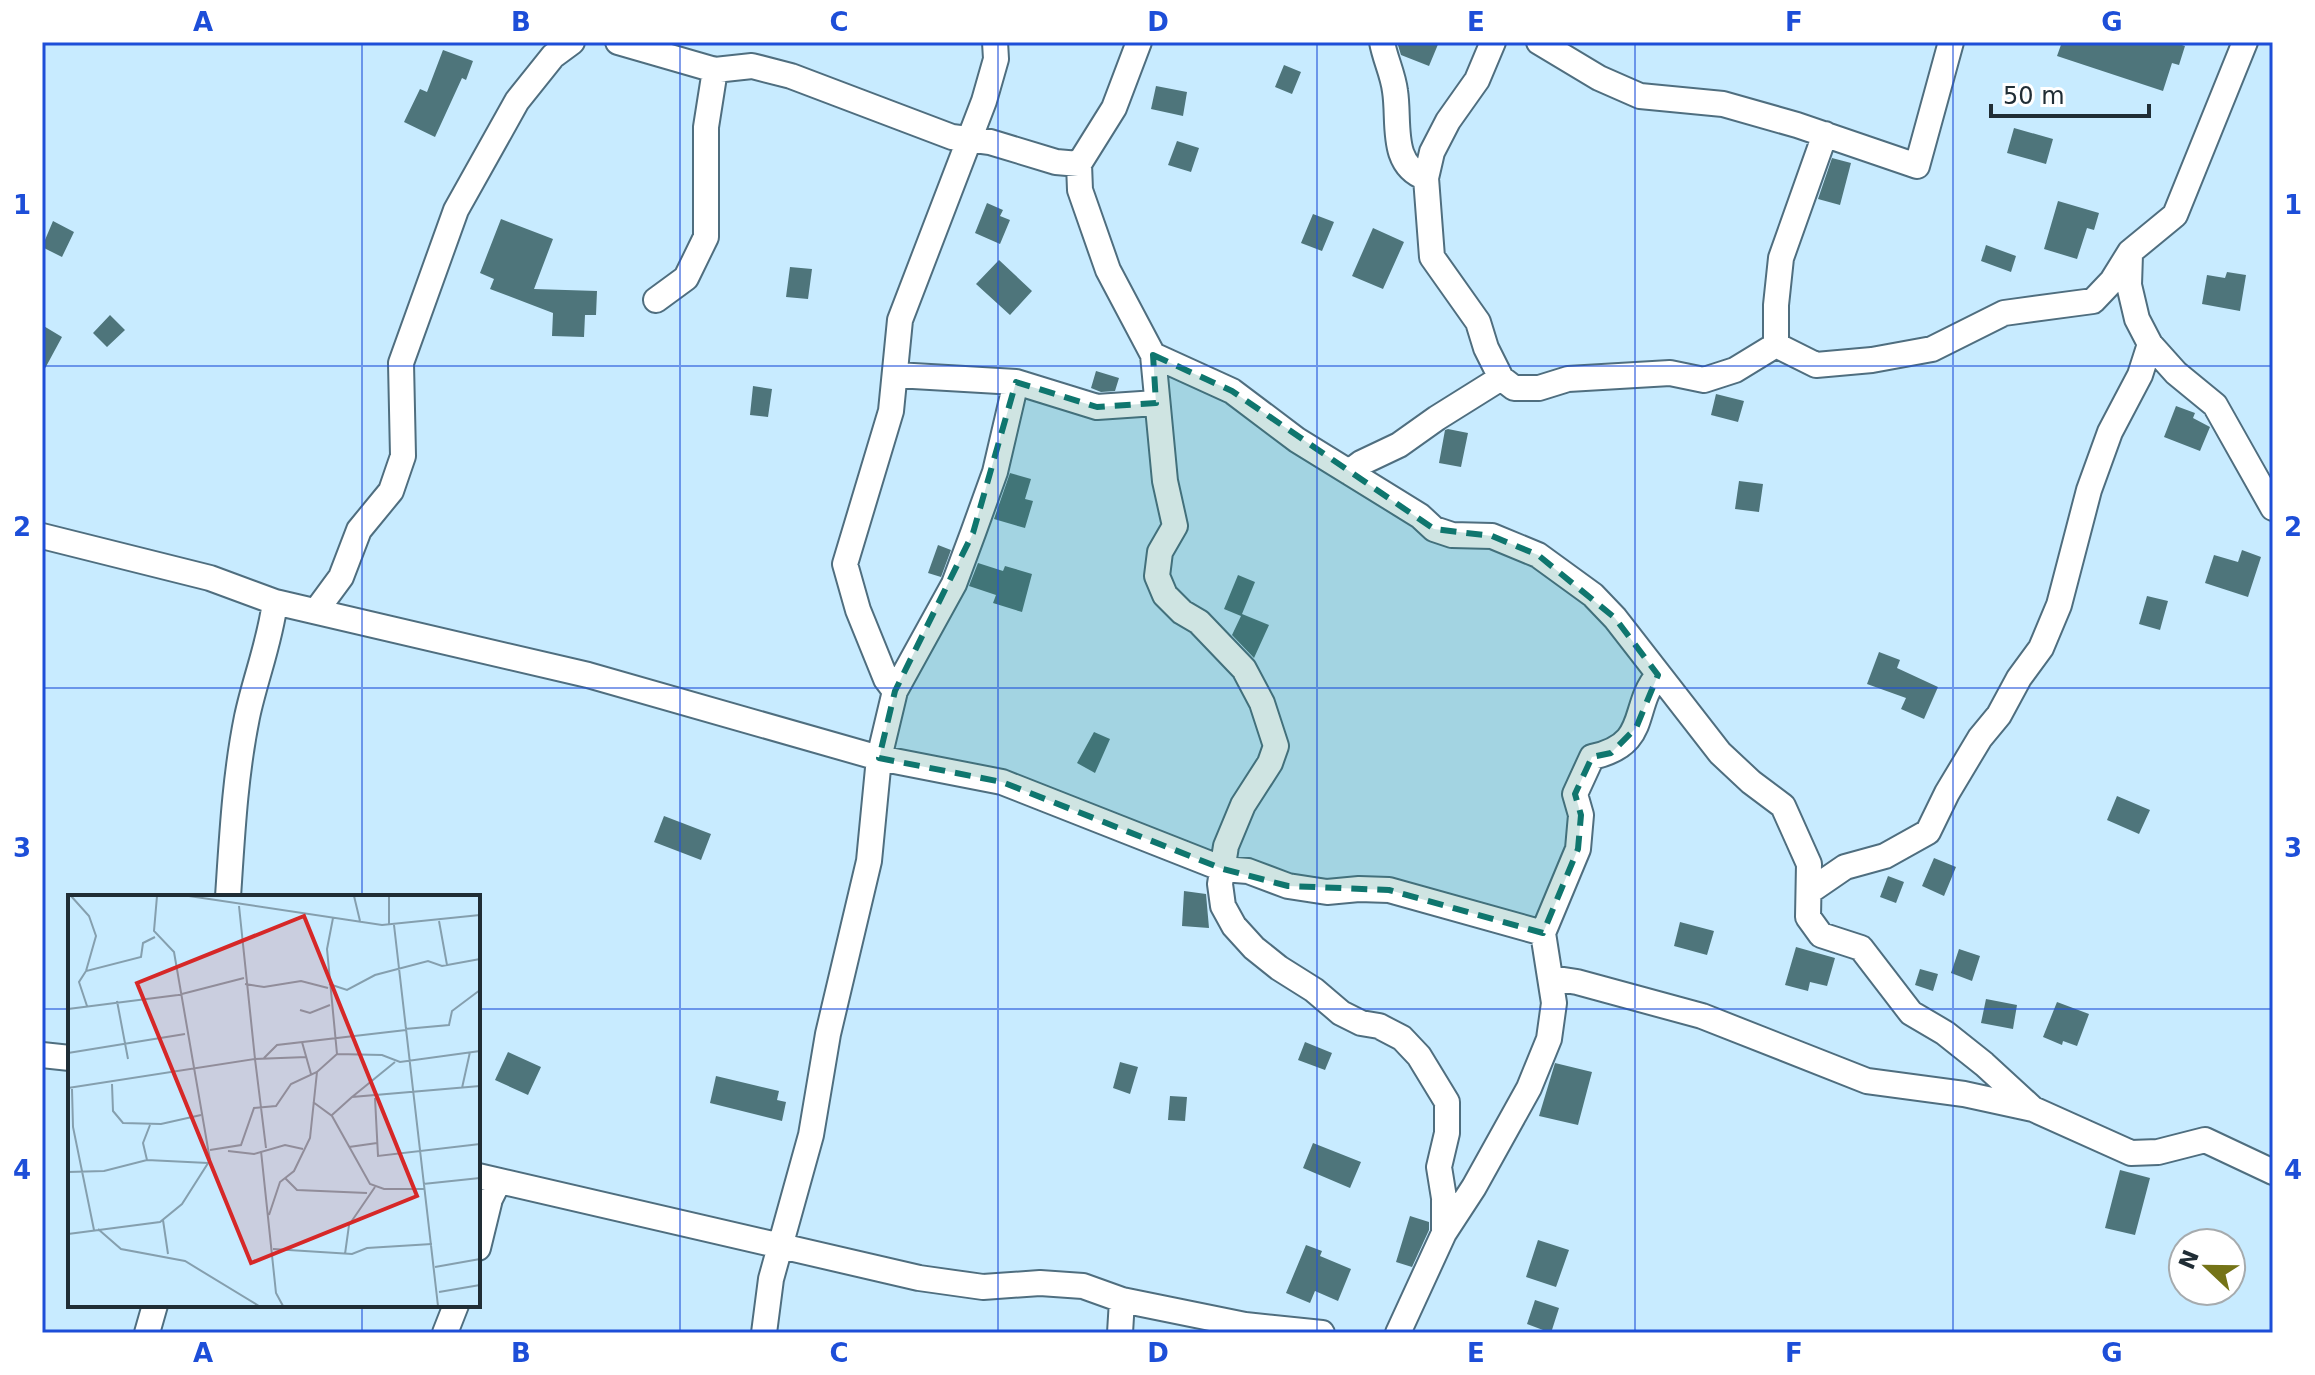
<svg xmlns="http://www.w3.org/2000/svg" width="2315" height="1375" font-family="'DejaVu Sans',sans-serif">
<rect width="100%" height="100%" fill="#c8ebff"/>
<!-- building -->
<path fill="#4e757b" d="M1397,42H1439L1429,66L1401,55Z
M2062,42H2173L2185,46L2179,65L2172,63L2163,91L2057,56Z
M443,50L473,61L466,80L462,78L435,137L404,122L420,89L427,92Z
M1284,65L1301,72L1292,94L1275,87Z
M1156,86L1187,92L1183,116L1151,109Z
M2014,128L2053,139L2046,164L2007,153Z
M1177,141L1199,148L1191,172L1168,165Z
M1832,158L1851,163L1840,205L1818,199Z
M2058,201L2099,213L2094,230L2087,228L2077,259L2044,249Z
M987,203L1003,210L1000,216L1010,220L1000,244L975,233Z
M1313,214L1334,222L1322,251L1301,243Z
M501,219L553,239L534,289L597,291L596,315H585L584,337L552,336L553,313L490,289L494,279L480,273Z
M53,221L74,232L62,257L42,247Z
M1373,228L1404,242L1383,289L1352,276Z
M1986,245L2016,256L2011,272L1981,261Z
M999,260L1032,291L1010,315L976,284Z
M790,267L812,269L808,299L786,297Z
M2227,272L2246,275L2240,311L2202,304L2207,275L2225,278Z
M110,315L125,330L107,347L93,333Z
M42,325L62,337L42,374Z
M1096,371L1119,378L1115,391L1101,392L1091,388Z
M753,386L772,389L768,417L750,415Z
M1716,394L1744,401L1738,422L1711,415Z
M2176,406L2195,413L2193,418L2210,427L2200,451L2164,437Z
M1448,429L1468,433L1461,467L1439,463L1445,430Z
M1010,473L1031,479L1025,499L1033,501L1025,528L994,519Z
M1739,481L1763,484L1759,512L1735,509Z
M938,545L951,550L941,577L928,573Z
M2242,550L2261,557L2248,597L2205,583L2214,555L2238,562Z
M978,563L1003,571L1005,566L1032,574L1022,612L993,603L996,595L969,586Z
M1238,575L1255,582L1242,614L1269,625L1254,658L1232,635L1241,616L1224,609Z
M2147,596L2168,601L2160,630L2139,624Z
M1879,652L1900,660L1897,668L1938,687L1924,719L1901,709L1906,698L1867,684Z
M1094,732L1110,739L1095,773L1077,763Z
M2117,796L2150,810L2139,834L2107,820Z
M664,816L711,834L701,860L654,842Z
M1934,858L1956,867L1944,896L1922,886Z
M1888,876L1904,882L1896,903L1880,897Z
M1184,891L1206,894L1209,928L1182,926Z
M1680,922L1714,931L1707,955L1674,946Z
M1796,947L1835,958L1827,986L1810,982L1808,991L1785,985Z
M1959,949L1980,956L1972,981L1951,973Z
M1920,969L1938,974L1933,991L1915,985Z
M1986,999L2017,1005L2013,1029L1981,1023Z
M2057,1002L2089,1014L2077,1046L2063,1041L2062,1045L2043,1037Z
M1305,1042L1332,1053L1325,1070L1298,1060Z
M508,1052L541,1067L528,1095L495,1080Z
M1120,1062L1138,1067L1130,1094L1113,1088Z
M1555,1063L1592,1072L1578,1125L1539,1116Z
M716,1076L779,1091L777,1100L786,1102L782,1121L710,1103Z
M1170,1096L1187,1097L1185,1121L1168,1120Z
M1313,1143L1361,1162L1350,1188L1303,1168Z
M2120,1170L2150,1178L2135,1235L2105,1228Z
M1410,1216L1429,1222V1230L1412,1267L1396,1262Z
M1538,1240L1569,1250L1556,1287L1526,1277Z
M1306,1245L1322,1251L1320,1256L1351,1269L1338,1301L1315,1291L1310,1303L1286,1293Z
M1535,1300L1559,1308L1551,1333L1527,1324Z"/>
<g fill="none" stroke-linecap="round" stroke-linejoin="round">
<defs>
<path id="minor" d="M618,42L715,70L752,66L791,76L952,137L990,142L1056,162L1079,164
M1139,42L1114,108L1079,164L1080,190L1108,270L1153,355L1165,481L1175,526L1160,552L1157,576L1165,595L1182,612L1199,622L1244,669L1262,703L1276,746L1270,763L1243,805L1226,846L1220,884L1223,906L1234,926L1254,948L1279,968L1314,990L1341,1013L1361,1023L1379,1026L1402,1038L1419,1056L1447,1102V1133L1439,1167L1444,1198V1233L1398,1333
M1382,42C1385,59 1393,74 1395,91C1400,122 1389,165 1426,178
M1493,42L1477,80L1448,121L1432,152L1426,178L1432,257L1478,322L1486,348L1501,378L1514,388H1539L1568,379L1670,373L1704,380L1735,370L1776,345
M1539,42L1599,78L1640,96L1723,104L1797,125L1917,166L1951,42
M2130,254L2129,285L2137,319L2150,344L2176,373L2215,405L2273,508
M656,300L686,278L706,237V127L715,70
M1776,345L1816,365L1872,360L1932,349L2004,313L2093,301L2112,281L2130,252L2175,215L2245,42
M1776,345V305L1781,258L1825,134
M1153,355L1232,391L1297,440L1420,516L1434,529L1452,535L1492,536L1538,555L1593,595L1615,618L1720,753L1751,782L1783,806L1809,864L1808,917L1821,935L1861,948L1911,1013L1945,1033L1984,1064L2033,1109
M896,375L1016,382L1097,407L1156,403
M1016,382L995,472L973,533L954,584L895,691L879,758L1002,782L1223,869L1248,871L1288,886L1327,892L1359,889L1389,890L1543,933
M1349,472L1361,463L1399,445L1437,418L1501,378
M42,536L210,578L275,602L588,675L879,758L869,861L828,1034L811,1135L771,1279L764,1333
M316,611L341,577L359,530L391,491L403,456L401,363L456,210L517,101L553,56L572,42
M895,691L886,679L858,610L845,564L891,411L900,320L984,101L996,59L995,42
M1810,891L1845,867L1885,856L1928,832L1947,793L1980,738L1999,715L2019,678L2041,648L2059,605L2089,490L2110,432L2140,375L2150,344
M228,897C232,837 235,776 247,717C255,679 270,642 275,602
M1551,978L1577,982L1702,1016L1867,1081L1964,1094L2033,1109L2131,1153L2158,1152L2205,1140L2273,1172
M42,1055L70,1058
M478,1176L919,1278L983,1287L1040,1283L1083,1286L1122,1300L1245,1325L1322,1333
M1444,1233L1474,1187L1529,1088L1549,1039L1554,1003L1543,933L1578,849L1581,815L1575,794L1592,757C1651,744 1630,708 1658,675
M478,1248L490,1199L499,1181
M147,1333L155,1305
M445,1333L456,1305
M1120,1333L1122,1300"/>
</defs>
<!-- minor casing -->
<use href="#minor" stroke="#4f6e7f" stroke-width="28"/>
<!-- minor -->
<use href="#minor" stroke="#fff" stroke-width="24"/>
</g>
<!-- marked area -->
<path fill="#0f766e" fill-opacity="0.2" stroke="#0f766e" stroke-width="6" stroke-dasharray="16 10" stroke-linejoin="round" d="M1153,355L1232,391L1434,529L1492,536L1538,555L1615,618L1658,675L1636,728L1611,753L1592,757L1575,794L1581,815L1578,849L1543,933L1389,890L1288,886L1223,869L1002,782L879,758L895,691L973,533L1016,382L1097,407L1156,403Z"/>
<!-- grid -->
<path fill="none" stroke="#1d4ed8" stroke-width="2" stroke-opacity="0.55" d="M362,42V897M680,42V1333M998,42V1333M1317,42V1333M1635,42V1333M1953,42V1333M42,366H2273M42,688H2273M42,1009H70M478,1009H2273M362,1305V1333"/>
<!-- overview -->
<g transform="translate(68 895)">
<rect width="412" height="412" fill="#c8ebff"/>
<path fill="none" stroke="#859fae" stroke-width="2" d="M3,1L21,21L28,41L18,76M121,1L314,30L412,20M286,1L292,26M321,1V30M265,23L259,54L269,159M371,26L379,70M326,30L370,411M177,89L196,92L233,86L260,93M261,89L279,95L307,80L360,66L374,71L412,64M49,106L60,164M19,111L11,87L18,76L73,62L75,48L87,42M0,114L110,100L176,83M232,115L242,118L262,110M337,134L381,130L384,116L412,95M234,147L243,179M0,158L117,139M196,163L209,150L338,135M44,189L45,216L55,228L93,229L133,220M0,193L187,164L171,11M394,193L402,157M4,194L5,232L26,335M284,202L327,167M307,203L310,261L412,249M245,207L264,221L302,289L316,294H356M264,220L284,202L412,191M281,252L309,248M198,253L187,164L239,162M142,255L173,250L186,213L208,211L223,189L249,177L269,159L314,160L332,167L412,156M160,256L186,259L217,250L235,254M193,256L208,398L215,411M79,265L75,248L82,230M0,277L36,276L79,265L140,268M217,283L229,295L299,298M355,289L412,283M201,320L212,287L226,276L242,243L249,177M95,325L100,359M30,334L53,354L117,366L191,411M0,339L92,327L114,309L142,265L106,57L86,36L89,1M205,354L284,359L299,353L364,349M277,359L281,330L307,292M367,372L412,364M371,397L412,390"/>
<path fill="#d62828" fill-opacity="0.15" stroke="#d62828" stroke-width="4" d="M236,21L349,301L183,368L69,88Z"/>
<rect width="412" height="412" fill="none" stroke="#202d35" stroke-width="4"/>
</g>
<!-- border -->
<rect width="2315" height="1375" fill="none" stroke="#ffffff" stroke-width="88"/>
<!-- north arrow -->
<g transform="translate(2207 1267) rotate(292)"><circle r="38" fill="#ffffff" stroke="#a6abae" stroke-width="2"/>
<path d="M0-6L14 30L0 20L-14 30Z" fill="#747317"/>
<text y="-12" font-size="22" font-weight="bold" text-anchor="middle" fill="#202d35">N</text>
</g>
<!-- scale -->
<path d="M1991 104v12h158v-12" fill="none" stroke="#202d35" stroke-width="4"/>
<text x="2003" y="104" font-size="24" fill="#202d35" stroke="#ffffff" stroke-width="6" paint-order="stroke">50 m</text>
<rect x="44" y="44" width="2227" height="1287" fill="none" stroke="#1d4ed8" stroke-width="3"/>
<g font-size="26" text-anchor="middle" font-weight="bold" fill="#1d4ed8">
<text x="203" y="31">A</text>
<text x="521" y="31">B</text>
<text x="839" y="31">C</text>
<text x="1158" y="31">D</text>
<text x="1476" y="31">E</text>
<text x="1794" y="31">F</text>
<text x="2112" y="31">G</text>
<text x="22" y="214">1</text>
<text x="2293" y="214">1</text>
<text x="22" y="536">2</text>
<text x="2293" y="536">2</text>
<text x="22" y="857">3</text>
<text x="2293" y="857">3</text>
<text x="22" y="1179">4</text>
<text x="2293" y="1179">4</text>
<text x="203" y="1362">A</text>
<text x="521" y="1362">B</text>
<text x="839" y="1362">C</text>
<text x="1158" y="1362">D</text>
<text x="1476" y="1362">E</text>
<text x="1794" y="1362">F</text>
<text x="2112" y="1362">G</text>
</g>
</svg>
